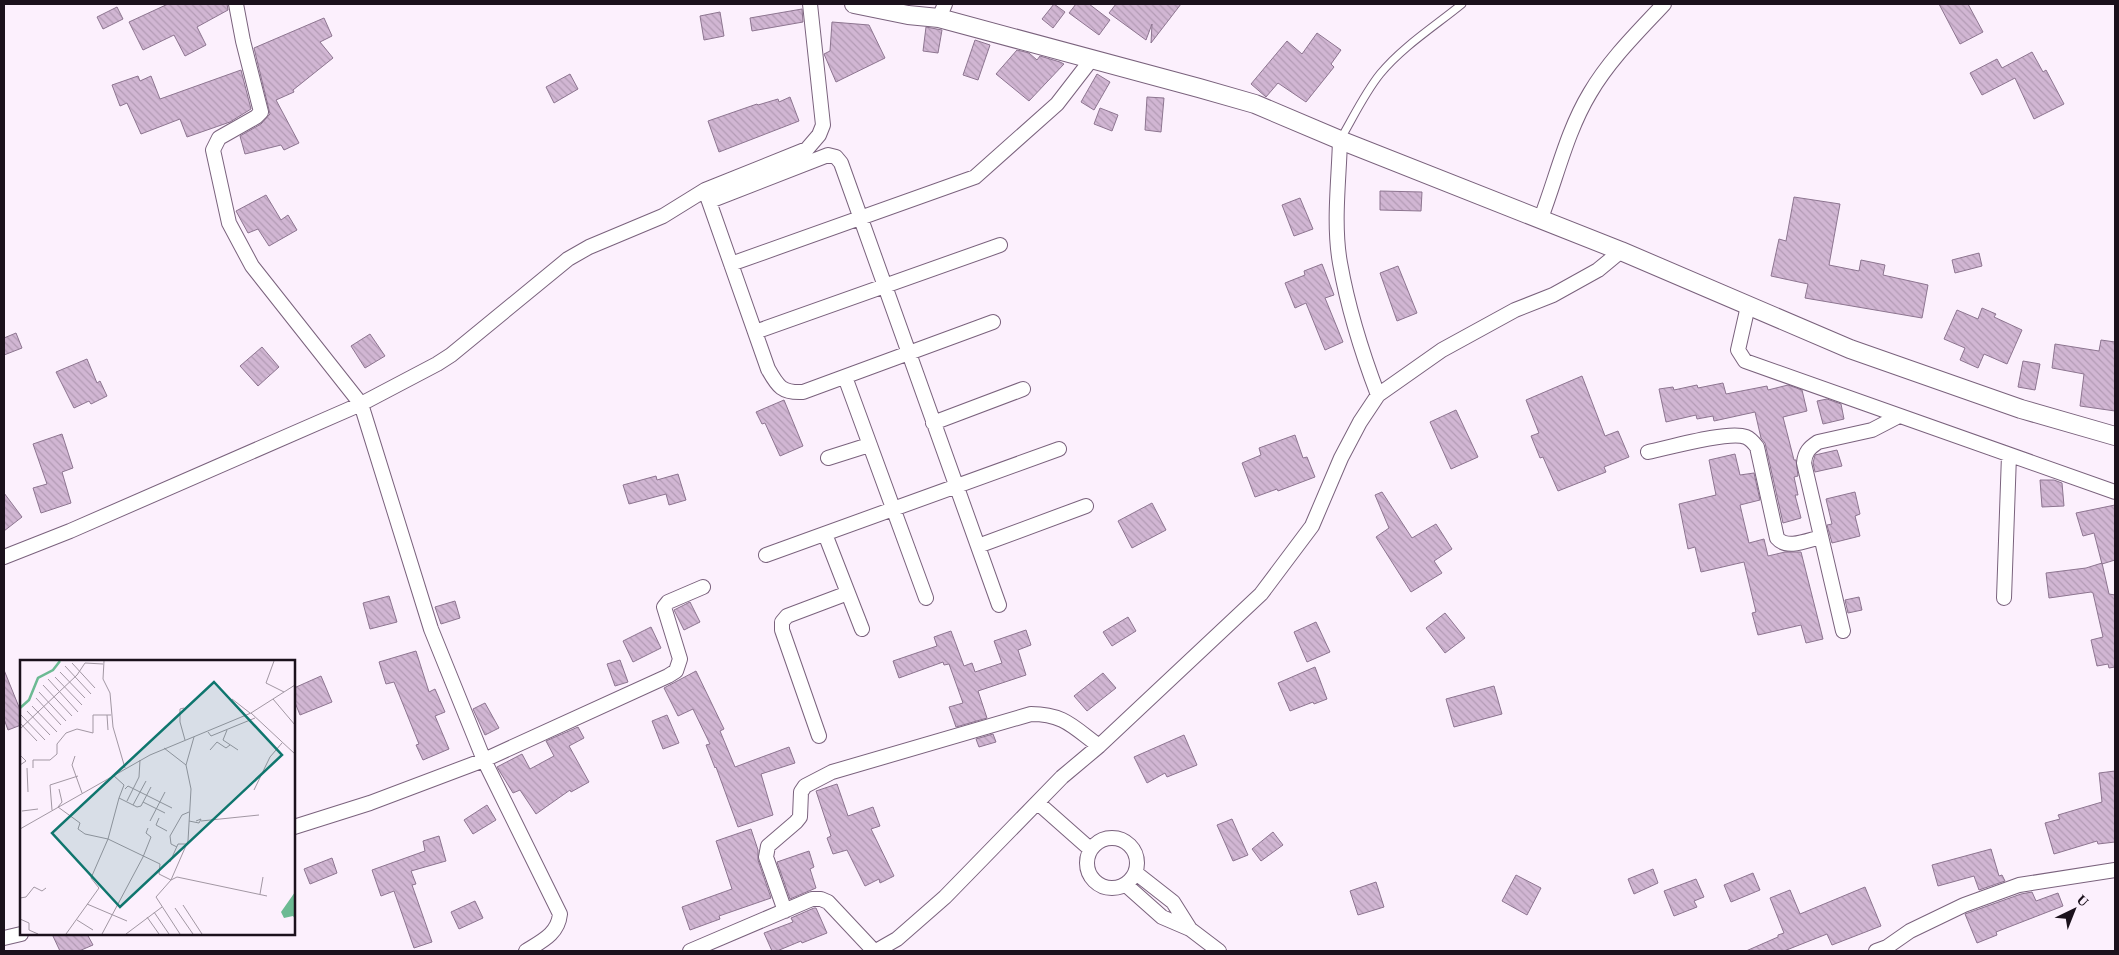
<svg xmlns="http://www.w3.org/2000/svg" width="2119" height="955" font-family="Georgia,serif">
<defs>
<pattern id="building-back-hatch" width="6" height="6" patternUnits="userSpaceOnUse" patternTransform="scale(1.25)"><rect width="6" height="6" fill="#d1b6d3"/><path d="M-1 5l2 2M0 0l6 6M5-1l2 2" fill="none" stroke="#b39bb5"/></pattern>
</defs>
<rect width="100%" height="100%" fill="#fcf0fd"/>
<!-- building -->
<path fill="url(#building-back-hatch)" stroke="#8d7590" d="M168,4H227L228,10L197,27L206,45L185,56L174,35L143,50L129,22Z
M1054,4L1065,12L1053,28L1042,19Z
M1076,4H1089L1110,20L1099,35L1069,13Z
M1116,4H1181L1151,43L1152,24L1146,40L1109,13Z
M1939,4H1968L1983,32L1960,44Z
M117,7L123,19L103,29L97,17Z
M802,9L803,22L752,31L750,18Z
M720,12L724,36L704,40L700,16Z
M324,18L332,36L320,42L333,58L293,90L294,92L276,100L299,143L284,150L281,145L245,154L240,136L261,124L270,114L254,48Z
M832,22L869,25L885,58L836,82L824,54L830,51Z
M926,27L942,30L938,53L923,51Z
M1317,33L1341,50L1331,64L1334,67L1306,102L1278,83L1266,97L1251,84L1287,41L1302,54Z
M975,40L990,45L978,80L963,75Z
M1017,50L1029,53L1037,60L1040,56L1060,62L1064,64L1029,101L996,74Z
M2032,52L2043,72L2046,70L2064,104L2034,119L2015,78L1982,95L1970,73L1997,59L2002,68Z
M241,70L251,109L230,122L187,137L180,119L141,134L127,103L120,106L112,85L138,76L140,81L151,76L160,99Z
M570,74L578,89L554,103L546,87Z
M1097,74L1110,82L1094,110L1081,102Z
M790,97L799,121L719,152L708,121L757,104L758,105L778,99L779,102Z
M1147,97L1164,98L1161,132L1145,130Z
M1100,108L1118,115L1112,131L1094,124Z
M1380,191L1422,192L1421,211L1380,210Z
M266,195L281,220L288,215L297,230L269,246L258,229L248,233L236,211Z
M1794,197L1840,204L1829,265L1859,271L1861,260L1885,265L1883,275L1928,285L1922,318L1805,298L1808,284L1771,276L1779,239L1786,241Z
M1300,198L1313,229L1294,236L1282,205Z
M1979,253L1982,266L1955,273L1952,260Z
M1322,264L1334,295L1325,298L1343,342L1325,350L1306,303L1295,308L1285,283L1305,275L1304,271Z
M1398,266L1417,313L1397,321L1380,273Z
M1982,308L1996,314L1994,317L2022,330L2007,364L1984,354L1978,368L1960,360L1965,348L1944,339L1957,310L1978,319Z
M16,333L22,348L4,355V338Z
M370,334L385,356L365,368L351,346Z
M2101,340L2115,342V411L2080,406L2084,374L2052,368L2055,344L2099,351Z
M262,347L279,367L258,386L240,366Z
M87,359L97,383L100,381L107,396L91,404L89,401L74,408L56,372Z
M2023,361L2040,364L2035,390L2018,387Z
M1582,376L1605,436L1618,431L1629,457L1604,467L1606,472L1558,491L1543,457L1540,458L1531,436L1539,433L1526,400Z
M1723,383L1726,394L1767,386L1768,390L1788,385L1802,390L1807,411L1783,417L1794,460H1796L1798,476L1794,477L1798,495H1795L1801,518L1783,523L1765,443L1761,438L1755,412L1714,421L1713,416L1697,419L1696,415L1666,422L1659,389L1673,387L1674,390L1697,385L1698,388Z
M1827,399L1841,404L1844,419L1823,424L1817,401Z
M784,400L803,446L780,456L765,423L762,424L756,412Z
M1456,410L1478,457L1451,469L1430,422Z
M62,434L73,468L62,472L71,503L41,513L33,488L47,484L33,444Z
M1295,435L1303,458L1307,457L1315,477L1278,491L1277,489L1255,497L1242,463L1261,455L1259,448Z
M1837,450L1842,466L1815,472L1813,463L1815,455Z
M1735,454L1740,475L1754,473L1760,500L1740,505L1749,543L1764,539L1768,556L1785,552H1801L1823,639L1806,643L1801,625L1758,635L1752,613L1756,612L1744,562L1701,572L1695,547L1688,549L1679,504L1716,495L1709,460Z
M678,474L686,500L669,505L666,494L629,504L623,485L656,476L657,480Z
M2040,480H2054L2062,483L2064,506L2042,507Z
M1382,492L1412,538L1436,524L1452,549L1434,561L1442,573L1411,592L1376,537L1389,528L1375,495Z
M1855,492L1860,514L1855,516L1860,536L1832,543L1827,525L1832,524L1826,499Z
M4,493L22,517L4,531Z
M1152,503L1166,530L1132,548L1118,521Z
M2115,505V560L2102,564L2094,533L2083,536L2076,513Z
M2102,563L2109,594L2115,595V667L2109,668L2108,664L2097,666L2091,640L2103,637L2093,593L2091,592L2049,598L2046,573L2086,568Z
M389,596L397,622L370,629L363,603Z
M1859,597L1862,610L1848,613L1845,600Z
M455,601L460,618L441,624L435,607Z
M690,602L700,622L684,630L674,610Z
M1445,613L1465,638L1445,653L1426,628Z
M1128,617L1136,631L1112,646L1103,632Z
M1316,622L1330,652L1307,662L1294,632Z
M651,627L661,648L633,662L623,641Z
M1026,630L1031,645L1018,650L1026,675L978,691L987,718L956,727L949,707L963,703L949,664L944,665L943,662L899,678L893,661L937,646L934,637L951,631L964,666L972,663L975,672L1002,663L994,641Z
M416,651L429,692L435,689L445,712L435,716L449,749L423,760L416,745L419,744L394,682L386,684L379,662Z
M620,660L628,682L615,686L607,664Z
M1315,667L1327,699L1314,704L1313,702L1290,711L1278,683Z
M4,670L21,712V725L8,730L4,719Z
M696,671L724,729L720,731L735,767L789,747L795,763L761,774L773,815L738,827L716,767L715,768L706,745L710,744L693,709L678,716L664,688Z
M1103,673L1116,688L1087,711L1074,696Z
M321,676L332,702L300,715L294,700V688Z
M1494,686L1502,714L1454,727L1446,699Z
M485,703L499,728L485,735L473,709Z
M667,715L679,743L663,749L652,721Z
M578,727L584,738L569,746L589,782L571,792L570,790L536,814L520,790L513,793L497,767L522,754L530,769L554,756L546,741Z
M993,734L996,742L979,747L976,739Z
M1184,735L1197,765L1167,777L1165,773L1147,783L1134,757Z
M2115,771V842L2098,844L2097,841L2054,854L2045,823L2060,819L2058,815L2102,802L2099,773Z
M837,784L848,816L873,807L880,826L871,829L894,876L880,883L879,879L865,886L847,850L833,854L827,838L831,836L816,791Z
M487,805L496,820L473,834L464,820Z
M1232,819L1248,855L1233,861L1217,825Z
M751,829L758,850V860L771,898L719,916L720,919L690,930L682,907L732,889L716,841Z
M1273,832L1283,845L1261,861L1252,849Z
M439,836L446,861L411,871L416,884L412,885L432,942L414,948L394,891L381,896L372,870L425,851L423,841Z
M1991,849L1999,876L2002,875L2005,881L1979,890L1974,876L1938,886L1932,865Z
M809,851L814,867L810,869L816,888L790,899L777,862Z
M332,858L337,873L310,884L304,869Z
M1653,869L1658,883L1634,894L1628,879Z
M1753,873L1760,890L1731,902L1724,885Z
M1516,875L1541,888L1527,915L1502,901Z
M1696,879L1704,897L1694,901L1697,907L1674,916L1664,891Z
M1376,882L1384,907L1358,915L1350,891Z
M1865,887L1881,926L1832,945L1827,934L1784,951H1746L1778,937V935L1784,933L1770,898L1790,890L1800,914Z
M2032,892L2036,901L2058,893L2063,906L1996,932L1997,935L1977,943L1965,914L2021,894Z
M475,901L483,918L459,929L451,912Z
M814,908H816L827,933L802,943L801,941L777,951H772L764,933L793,922L791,918Z
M52,934H87L93,945L79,951H60Z"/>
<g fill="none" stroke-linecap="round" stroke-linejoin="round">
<defs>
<path id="service" d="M1340,140C1353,118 1364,94 1380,74C1402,47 1435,26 1462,4"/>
<path id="minor" d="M236,4L243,41L261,112L256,117L219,138L213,150L229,223L252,266L361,404L431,629L484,760L560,914C558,934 542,941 526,951
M810,4L823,125L819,135L807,149L705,190L768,369C778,387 782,393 803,392L993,322
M939,18L945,4
M1340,140C1339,180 1333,223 1340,263C1348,308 1362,353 1378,395
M710,201L828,155L836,157L841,163L999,605
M1541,218C1557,176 1567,131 1590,93C1610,59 1638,32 1664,4
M731,264L975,177L1057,104L1091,60
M1748,306L1738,350L1745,361L2115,492
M755,332L1000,245
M845,377L926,598
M933,423L1023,389
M1648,452C1668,448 1729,430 1746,437C1751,439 1754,443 1757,447L1777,538C1787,550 1808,540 1821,537
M828,458L869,445
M825,534L862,629
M978,546L1086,506
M766,555L1059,449
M4,557L70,531L361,404L437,364L451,355L568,259L589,247L663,216L705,190
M2004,598L2009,455
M1843,631L1804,463C1805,452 1809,448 1818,442L1872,430L1899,416
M819,736L782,630V622L787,616L848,593
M1038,803L1090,849
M294,827L370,803L484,760L668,676L676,671L680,659L664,607L668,602L703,587
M1087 863a25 25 0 1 1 50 0a25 25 0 1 1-50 0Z
M1136,873L1173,902L1190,929
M1126,885L1162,917L1190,929L1219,951
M785,911L766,857L768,846L796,822L800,817L801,792L805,786L832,772L1031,714C1064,714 1073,727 1099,746
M4,938L21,934
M690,951L812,899H821L828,902L874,951
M876,951L897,939L945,897L1062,777L1099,746L1261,594L1312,526L1341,458L1360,422L1378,395L1442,350L1515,310L1553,295L1598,270L1621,251
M1876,951L1887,947L1910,931L1964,905L2019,885L2115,870"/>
<path id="tertiary" d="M854,4L908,15L939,18L1199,88L1255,104L1340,140L1621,251L1850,349L2021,409L2115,436"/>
</defs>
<!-- service casing -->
<use href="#service" stroke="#7a627d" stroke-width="9"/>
<!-- minor casing -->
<use href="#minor" stroke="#7a627d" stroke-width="16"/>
<!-- tertiary casing -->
<use href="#tertiary" stroke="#7a627d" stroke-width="20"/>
<!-- service -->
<use href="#service" stroke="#fff" stroke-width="7"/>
<!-- minor -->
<use href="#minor" stroke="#fff" stroke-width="14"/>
<!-- tertiary -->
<use href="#tertiary" stroke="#fff" stroke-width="18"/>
</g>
<!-- overview -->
<g transform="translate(20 660)">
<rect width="275" height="275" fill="#fcf0fd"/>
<path d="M275,232V259L273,256L264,258L261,252Z" fill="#6cba93"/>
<path fill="none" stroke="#6cba93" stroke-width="2.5" d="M0,48L9,40L18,18L33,10L40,1"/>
<path fill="none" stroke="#a297a3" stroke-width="1" d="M84,1L83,19L90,33L93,67L105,108M254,1L246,23L264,32M52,3L75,28M45,6L71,34M40,12L65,38M35,17L62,45M28,19L58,52M23,25L52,56M19,32L46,61M16,38L41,65M212,39L230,53M253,39L275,65M12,46L37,72M164,48L160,49V62L165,80M7,51L30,75M231,53L275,94M1,55L25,80M87,55L88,70M0,63L17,81M0,69L57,15L65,3L83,4M207,70L203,80L218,90M188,72L191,76L235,58M144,88L166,105M190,90L197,82L206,88L210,85M0,95L6,101L0,105M55,96L52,105L62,133M7,108L8,132M13,108V100H30L37,94V84L46,73L57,69L73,73V55H91M93,115L104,125L99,138L117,147L121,146L131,127M0,127V109M105,129L108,126L152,148M234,130L250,97L262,83M107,141L119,117L120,100M123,142L145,153M113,145L126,121M38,147L60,163L58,169L65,174L88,179L140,204L139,214L151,220L157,217L247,236M38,147L42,142L39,129M32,150L30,125L58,116M2,151L18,149M139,158L136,165L147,171M130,161L145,132M169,161L179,163L181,159L176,161M181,161L239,155M0,169L130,95L231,53L275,25M157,187L151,184L150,176L162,155L169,152M150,202L158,184H167M240,234L243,217M0,238L6,237L14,227L22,231L26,228M67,244L107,261M163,245L182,274M155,248L173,274M134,252L149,274M127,257L139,274M0,259L9,263V270L18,274M57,260L73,270M46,274L79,228L71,218L88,179L99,138M82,274L123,197L131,177L126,173L128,168M106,274L142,247M160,274L136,237L151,220L168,181L171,129L166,105L174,77"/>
<path fill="#0f766e" fill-opacity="0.15" stroke="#0f766e" stroke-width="2.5" d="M194,22L262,95L100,247L32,173Z"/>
<rect width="275" height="275" fill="none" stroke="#1b111c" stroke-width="2.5"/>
</g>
<!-- border -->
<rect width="2119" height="955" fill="none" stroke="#1b111c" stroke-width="10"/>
<!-- north arrow -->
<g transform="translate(2074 910) rotate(43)" stroke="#fcf0fd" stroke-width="4" paint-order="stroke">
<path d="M0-4L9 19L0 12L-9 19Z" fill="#1b111c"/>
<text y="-8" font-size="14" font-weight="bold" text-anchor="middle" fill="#1b111c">U</text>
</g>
</svg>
